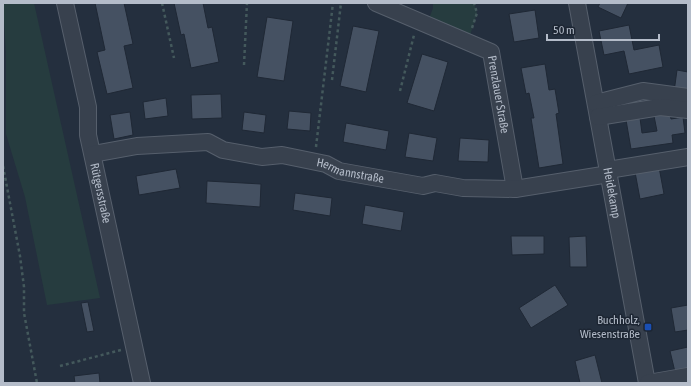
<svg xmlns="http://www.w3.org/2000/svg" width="691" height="386" font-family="'Asap Condensed',sans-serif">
<rect width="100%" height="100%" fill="#242f3e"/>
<!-- green -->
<path fill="#263c3f" d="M3,3H34L100,298L47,305L25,197L6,134V53Z
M433,3H474L477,13L468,42L427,24L433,8Z"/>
<!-- building -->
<path fill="#455162" stroke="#1f2835" d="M95,3H124L133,44L124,46L133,88L107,94L97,52L105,50Z
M174,3H203L208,28L212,27L219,62L191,68L184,34L181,35Z
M600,3H628L621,18L598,7Z
M535,10L539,38L514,42L509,14Z
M267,17L293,21L284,81L257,77Z
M629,25L634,50L659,45L663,67L629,74L624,51L604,55L599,31Z
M353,26L379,31L366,92L340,86Z
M422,54L448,62L434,111L407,103Z
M545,64L549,90L555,89L559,113L556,114L563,164L539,168L531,118H534L529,93L526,94L521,68Z
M677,70L688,72V93L674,92Z
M221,94L222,118L192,119L191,95Z
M166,98L168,116L145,119L143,102Z
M289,111L311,113L310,131L287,129Z
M130,112L133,135L114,139L110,115Z
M244,112L266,115L264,133L242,130Z
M670,114L671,119L683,117L685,133L672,135L673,143L631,149L626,120L640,118L642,133L657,131L654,116Z
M346,123L389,131L386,150L343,142Z
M409,133L437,138L433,161L405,157Z
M460,138L489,140L488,162L458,161Z
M659,167L664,194L640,199L635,172Z
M176,169L180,188L139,195L136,176Z
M207,181L261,184L260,207L206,203Z
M295,193L332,198L330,216L293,210Z
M365,205L404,212L401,231L362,224Z
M511,236H544V254L512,255Z
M586,236L587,267H570L569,237Z
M555,285L568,305L531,328L519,308Z
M88,302L94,331L87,332L81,303Z
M688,305V330L675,332L671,308Z
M688,347V369L675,372L670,351Z
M595,355L602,383H580L575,361Z
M99,373L100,383H75L74,376Z"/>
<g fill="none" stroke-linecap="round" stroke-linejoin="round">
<defs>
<g id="minor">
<path id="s1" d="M65,3L88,107V135L142,383"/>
<path id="s2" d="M376,3L491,52L515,189"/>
<path id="s3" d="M577,3L647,383"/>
<path d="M596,103L643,91L688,97"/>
<path d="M598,117L660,107L688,110"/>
<path id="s4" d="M93,154L137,146L208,142L223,150L262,157L282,155L326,164L339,171L423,186L435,183L463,188L515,189L609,174"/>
<path d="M608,170L688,157"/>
<path d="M648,383L688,376"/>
</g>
</defs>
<!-- minor casing -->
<use href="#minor" stroke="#565f6c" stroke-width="18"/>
<!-- path -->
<path stroke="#44595c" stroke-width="2.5" stroke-dasharray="3 3" stroke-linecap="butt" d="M162,3L174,58
M472,28L477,13L474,3
M244,65L247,3
M332,80L341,3
M400,91L414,35
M316,147L333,3
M3,166L20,256L24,287V313L37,383
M60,366L121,350"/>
<!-- minor -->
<use href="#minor" stroke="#38414e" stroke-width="16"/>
</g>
<!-- markers -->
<rect fill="#1a4fb4" stroke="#1d2633" stroke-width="1.5" x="644" y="323" width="8" height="8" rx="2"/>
<g text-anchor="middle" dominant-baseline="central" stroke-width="3" stroke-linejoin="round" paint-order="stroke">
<!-- street labels -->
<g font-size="12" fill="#b4bcc9" stroke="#1d2633">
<text stroke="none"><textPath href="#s2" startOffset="168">Prenzlauer Straße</textPath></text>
<text stroke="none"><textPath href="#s4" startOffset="263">Hermannstraße</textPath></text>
<text stroke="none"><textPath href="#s1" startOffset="194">Rütgersstraße</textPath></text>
<text stroke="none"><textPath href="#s3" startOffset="193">Heidekamp</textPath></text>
</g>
<!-- poi labels -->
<g font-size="12" fill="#b4bcc9" stroke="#1d2633" text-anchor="end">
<text x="640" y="320">Buchholz,<tspan x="640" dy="14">Wiesenstraße</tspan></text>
</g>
</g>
<!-- border -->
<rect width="691" height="386" fill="none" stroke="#b4bcc9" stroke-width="8"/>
<!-- scale -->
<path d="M547 34v6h112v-6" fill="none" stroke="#b4bcc9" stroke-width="2"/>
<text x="553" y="34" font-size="12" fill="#b4bcc9" stroke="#1d2633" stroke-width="3" paint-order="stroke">50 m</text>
</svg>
